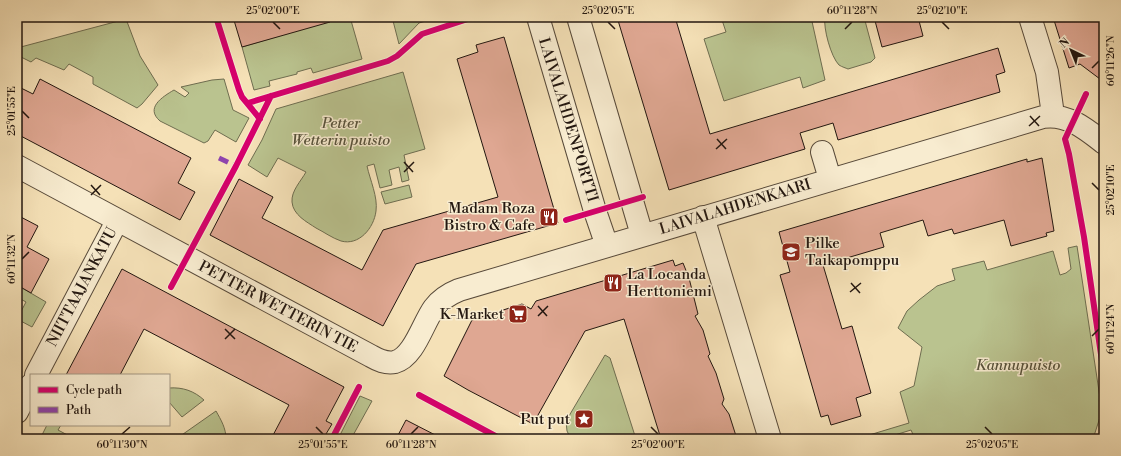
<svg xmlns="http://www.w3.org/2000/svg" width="1121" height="456" font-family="'Libre Bodoni',serif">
<rect width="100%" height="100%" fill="#f5e1b7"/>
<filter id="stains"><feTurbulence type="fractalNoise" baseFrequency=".005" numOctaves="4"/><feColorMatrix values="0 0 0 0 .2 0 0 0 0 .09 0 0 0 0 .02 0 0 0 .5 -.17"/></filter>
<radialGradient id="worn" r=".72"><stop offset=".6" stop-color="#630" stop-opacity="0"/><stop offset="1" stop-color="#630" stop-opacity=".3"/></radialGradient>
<!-- green -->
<path fill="#bac38f" stroke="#6e6d50" d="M342,17H350L362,59L313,73L311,68L297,72V74L269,81L270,86L254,90L242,47Z
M392,17H439L419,23L399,44Z
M721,17H811L825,80L803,88L800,77L724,101L704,39L726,32Z
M825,17H864L875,58L871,62L848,69C846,68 842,67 839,65C831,57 823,28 825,17Z
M126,19L140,56L158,85L142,104L137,108L93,84V77L69,64L64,70L36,58L31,62L17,55V48Z
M403,72L425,149L404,155L409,180L402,182L399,167L389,170L392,185L380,188L374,164L367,166C370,180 378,197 376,211C374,228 359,246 341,241C332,238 324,232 316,228C307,222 293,215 292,202C291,191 301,181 306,172L278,158L267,177L248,165L262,140L276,109Z
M224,79L233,110L249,118L236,142L215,130L208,141L204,143L160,121C145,108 162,97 174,90L185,97L189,93L181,87L212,80Z
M409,185L412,197L385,204L381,192Z
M1077,246L1102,411L1093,439H915L911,430L882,439H856L909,423L900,392L914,386L922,347L898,328L907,311L919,300L937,286L955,280L952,269L984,261L987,270L1053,251L1060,275L1066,273L1071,269L1068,248Z
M17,285L46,302L32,327L17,319L26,302L17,297Z
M605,355L610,358L636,439H571L567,431L566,421Z
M169,388C183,387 194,391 204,400L182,417L169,402Z
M360,396L372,401L351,439H338Z
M216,411C221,420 226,428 226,439H176Z
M47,425H61L58,430L75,439H40Z"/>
<!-- building -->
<path fill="#dfa792" stroke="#231710" d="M233,17H329L330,22L242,47Z
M617,17H675L710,134L998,48L1005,72L996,75L1000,92L838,140L833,123L800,133L805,149L669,190Z
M874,17H918L923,36L882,47Z
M1053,17H1104V82L1080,64L1069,68Z
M504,37L558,223L416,264L383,326L210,235L239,179L273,197L262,218L362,270L383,230L498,197L457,59L478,52L476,45Z
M40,79L191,158L178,183L195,192L180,220L17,134V86L33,94Z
M1042,158L1054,231L1046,233L1047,236L1011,246L1004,220L954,234L952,229L928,236L923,220L880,233L884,247L823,265L842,329L852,326L871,393L856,398L861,416L831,425L828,415L821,417L780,275L790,272L779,232L1027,159V162Z
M17,215L38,226L27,247L49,259L31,293L17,285Z
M673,260L675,266L683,263L689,278L698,314L695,316L703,330L710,354L708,356L716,373L724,399L722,404L729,414L737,439H661L624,319L585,331L533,424L468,390L444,376L472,320L522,304L531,309L536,301Z
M122,269L344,387L326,421L332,424L323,439H271L289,405L144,329L120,375H66Z
M406,420L443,439H396Z"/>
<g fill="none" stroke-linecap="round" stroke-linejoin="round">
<defs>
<path id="minor" d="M538,17L595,211L607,246
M578,17L642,235
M1030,17L1047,72L1053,115
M822,152L830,179
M17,166L371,356C378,360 386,364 395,362C414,357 423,323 434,308C441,299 449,294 459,290L1043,117C1067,113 1086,129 1104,143
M703,217L770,439
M36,375L117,221
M17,412L31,385"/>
</defs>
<!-- minor casing -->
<use href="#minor" stroke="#584a3a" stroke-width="24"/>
<!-- minor -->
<use href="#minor" stroke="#f8ecd0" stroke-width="22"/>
<!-- quiet -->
<path stroke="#8e44ad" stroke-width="5" stroke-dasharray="10 5" stroke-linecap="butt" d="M219,158L236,166"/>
<defs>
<path id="cycleway" d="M216,17L239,90L242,97L260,119
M1086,94L1065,139L1069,154L1084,237L1104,375
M248,103L388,61L397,56L422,34L474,17
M566,220L643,197
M171,287L236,166L271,96
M419,395L501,439
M332,439L359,387"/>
</defs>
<!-- cycleway casing -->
<use href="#cycleway" stroke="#f8ecd0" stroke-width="8"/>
<!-- cycleway -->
<use href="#cycleway" stroke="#d6006c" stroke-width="6"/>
</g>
<!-- ticks -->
<path fill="none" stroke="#231710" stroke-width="1.5" d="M273,22L280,29M608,22L615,29M942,22L949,29M845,29L852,22M1092,68L1099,61M22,111L29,118M1030,116L1039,126M1029,126L1040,116M717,139L726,149M716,149L727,139M404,162L413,172M404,172L414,162M1092,183L1099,190M91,185L100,195M91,195L101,185M22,259L29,252M851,283L860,293M850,292L861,283M538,306L547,316M538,316L548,306M225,329L235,339M1092,336L1099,329M225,339L235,329M316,427L323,434M651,427L658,434M985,427L992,434M122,434L130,427M411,434L418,427"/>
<!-- icons -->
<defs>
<symbol id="restaurant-square" viewBox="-11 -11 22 22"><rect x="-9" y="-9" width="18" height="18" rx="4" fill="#8f2418" stroke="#f8ecd0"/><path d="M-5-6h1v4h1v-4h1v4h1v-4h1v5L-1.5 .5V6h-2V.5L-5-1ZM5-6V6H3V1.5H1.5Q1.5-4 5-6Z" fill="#fff"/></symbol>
<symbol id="school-square" viewBox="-11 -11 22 22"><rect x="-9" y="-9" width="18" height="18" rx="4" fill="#8f2418" stroke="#f8ecd0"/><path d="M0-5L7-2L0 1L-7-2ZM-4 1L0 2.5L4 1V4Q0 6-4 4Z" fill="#fff"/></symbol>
<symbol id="supermarket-square" viewBox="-11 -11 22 22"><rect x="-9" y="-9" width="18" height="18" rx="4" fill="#8f2418" stroke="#f8ecd0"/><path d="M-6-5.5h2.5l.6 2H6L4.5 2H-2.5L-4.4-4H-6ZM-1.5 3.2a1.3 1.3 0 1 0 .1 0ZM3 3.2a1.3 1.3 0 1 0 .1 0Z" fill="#fff"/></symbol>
<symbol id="sight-square" viewBox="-11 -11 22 22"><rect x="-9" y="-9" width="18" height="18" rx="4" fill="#8f2418" stroke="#f8ecd0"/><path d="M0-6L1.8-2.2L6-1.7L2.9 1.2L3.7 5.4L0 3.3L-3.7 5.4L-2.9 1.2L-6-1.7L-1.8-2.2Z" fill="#fff"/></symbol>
</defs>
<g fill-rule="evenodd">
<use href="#restaurant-square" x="538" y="206" width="22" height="22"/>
<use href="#school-square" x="780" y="241" width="22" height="22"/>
<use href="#restaurant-square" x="602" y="272" width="22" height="22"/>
<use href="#supermarket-square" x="507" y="303" width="22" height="22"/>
<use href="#sight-square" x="573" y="408" width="22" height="22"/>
</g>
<g text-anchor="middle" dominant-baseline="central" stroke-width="3" stroke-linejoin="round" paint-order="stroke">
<!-- street labels -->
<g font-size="15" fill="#231710" stroke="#f8ecd0">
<text transform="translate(568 120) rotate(73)">LAIVALAHDENPORTTI</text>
<text transform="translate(735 207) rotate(-17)">LAIVALAHDENKAARI</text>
<text transform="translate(82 287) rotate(-62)">NIITTAAJANKATU</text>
<text transform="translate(278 307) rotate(28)">PETTER WETTERIN TIE</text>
</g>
<!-- park labels -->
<g font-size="15" font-style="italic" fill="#58533c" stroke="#f8ecd0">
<text x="341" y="123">Petter<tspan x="341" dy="17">Wetterin puisto</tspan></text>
<text x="1018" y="365">Kannupuisto</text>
</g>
<!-- poi labels -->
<g font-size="15" fill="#231710" stroke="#f8ecd0" text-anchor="end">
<text x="535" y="208">Madam Roza<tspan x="535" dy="17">Bistro &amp; Cafe</tspan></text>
<text x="805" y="243" text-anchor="start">Pilke<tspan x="805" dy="17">Taikapomppu</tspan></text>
<text x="627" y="274" text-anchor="start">La Locanda<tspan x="627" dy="17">Herttoniemi</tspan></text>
<text x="504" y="314">K-Market</text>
<text x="570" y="419">Put put</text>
</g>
</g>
<!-- margin -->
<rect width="1121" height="456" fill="none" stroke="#f5e1b7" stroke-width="44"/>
<!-- legend -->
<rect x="30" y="374" width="140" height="52" fill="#f8ecd0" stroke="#a39783"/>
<rect x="38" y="387" width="20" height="6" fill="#d6006c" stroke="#a39783"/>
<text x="66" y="394" font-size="12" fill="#231710">Cycle path</text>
<rect x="38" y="407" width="20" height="6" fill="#8e44ad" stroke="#a39783"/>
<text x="66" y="414" font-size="12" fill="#231710">Path</text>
<!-- north arrow -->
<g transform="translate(1071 50) rotate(317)" stroke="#f8ecd0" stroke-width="3" paint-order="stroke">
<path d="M0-3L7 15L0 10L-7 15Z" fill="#231710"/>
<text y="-6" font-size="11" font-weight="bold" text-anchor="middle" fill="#231710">N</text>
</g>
<rect x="22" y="22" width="1077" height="412" fill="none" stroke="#231710" stroke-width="1.5"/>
<g font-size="10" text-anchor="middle" fill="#231710">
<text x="273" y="14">25°02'00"E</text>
<text x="608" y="14">25°02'05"E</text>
<text x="852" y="14">60°11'28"N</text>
<text x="942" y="14">25°02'10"E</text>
<text transform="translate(1110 61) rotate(-90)" y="4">60°11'26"N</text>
<text transform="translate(11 111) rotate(-90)" y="4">25°01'55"E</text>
<text transform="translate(1110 190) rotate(-90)" y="4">25°02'10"E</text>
<text transform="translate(11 259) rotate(-90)" y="4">60°11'32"N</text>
<text transform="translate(1110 329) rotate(-90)" y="4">60°11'24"N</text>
<text x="122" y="448">60°11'30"N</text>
<text x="323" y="448">25°01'55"E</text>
<text x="411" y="448">60°11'28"N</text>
<text x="658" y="448">25°02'00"E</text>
<text x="992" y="448">25°02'05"E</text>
</g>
<rect width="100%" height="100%" filter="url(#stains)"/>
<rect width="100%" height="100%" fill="url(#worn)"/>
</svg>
